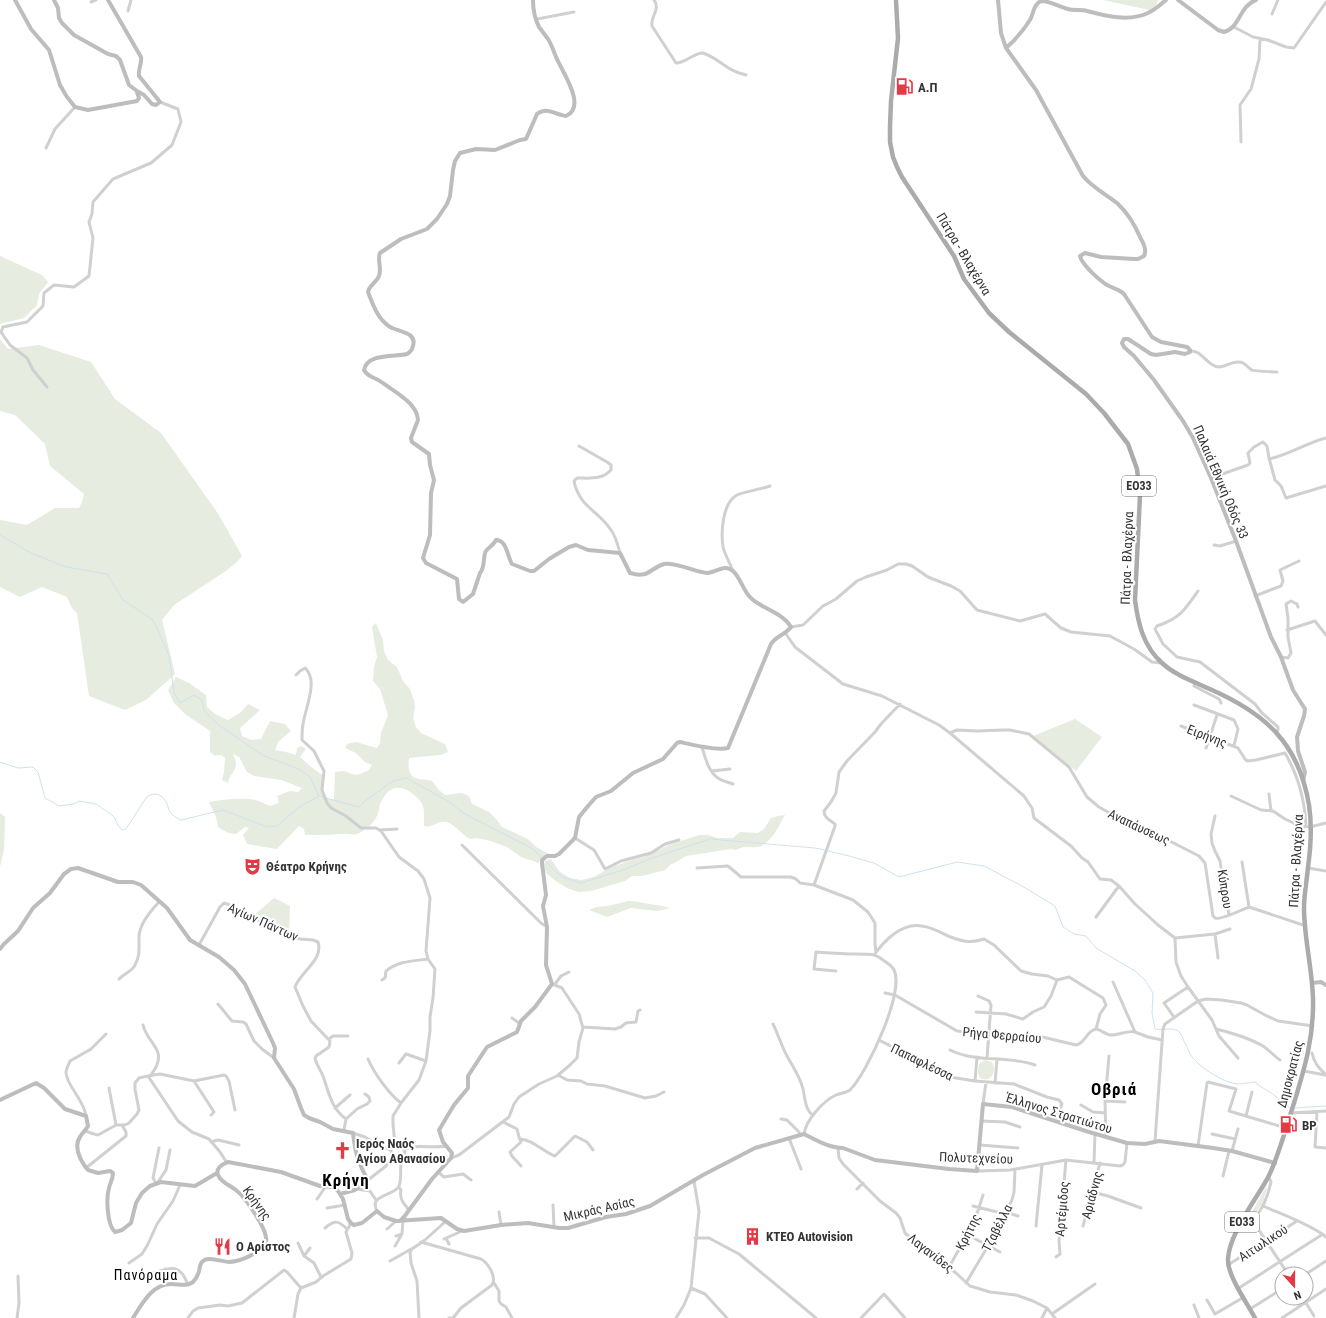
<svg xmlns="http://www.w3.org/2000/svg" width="1326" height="1318" font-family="'Roboto Condensed',sans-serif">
<rect width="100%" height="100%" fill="#fff"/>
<!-- green -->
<path fill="#e6ecdf" d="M1103,0H1158L1154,11Z
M0,256L42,275L48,282L39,294L37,305L24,318L0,324Z
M0,339L8,349L39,345L91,362L115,399L161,433L219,515L242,556L237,562L226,571L174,605L162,620L175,674L146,700L125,710L89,696L77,613L72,608L67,597L42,587L20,597L0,587V520L27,525L55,508H79L82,502L84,494L50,466L45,444L15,415L0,411Z
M376,623L383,640L384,651L388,660L397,667L403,681L410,689L414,700L415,707L413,718L416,727L421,733L445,744L448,752L440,755L409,758C408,764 408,775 415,778C420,780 427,779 432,781L439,790L445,795L462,793L469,796L472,804L489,812L497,820L502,827L528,839L536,847L549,854L540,859L539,863L521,857L507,847L491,841L477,838L470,839C462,835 455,824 446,822C440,821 436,825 430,826C428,827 426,826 424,826C424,810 426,804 413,794C398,782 387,788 380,804C379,808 379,813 377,816C373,824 365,831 357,834C353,835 346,834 342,834C330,835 317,835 305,835L304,829L299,826L277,849L247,844L243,835L249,828L245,827L236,834L228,833L218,827L216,817L209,802C219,800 238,798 248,799C256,799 263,803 270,806L279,803L277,796L290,791L298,792L302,788L281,780L254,776L247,772L239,757L233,754C234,757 236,761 236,764C236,771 229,775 228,783L222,780L224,772L225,758L221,755L215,756L210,752V731L185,714L174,703L168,690L176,677L189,683L206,695L207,707L215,714L228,720L240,713L248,704L260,710L240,728L242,736L251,740L261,739L270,721L285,724L291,731L278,742L275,750L286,752L296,755L297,748L301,746L306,749L300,757L310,766L322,775L323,796L328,799L334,800L335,772L344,771L355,775L360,774L369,770L372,765L365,762L356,753L345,748L347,744L356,742L377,748L380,743L381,733L388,715L380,689L373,681L374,667L377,657L372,627Z
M1075,719L1102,737L1076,771L1033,736Z
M0,813L5,817L4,850L0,867Z
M785,815C780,824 770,846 757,847C748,848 745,845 736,850L731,849L686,856L678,861L670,865L665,870L642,876H632L625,881L591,891L579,892L569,889L557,882L546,873L544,864L547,860L551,859L560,872L570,878L581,880L594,877L609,868L635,859L644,857L669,845L699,835H708L717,838H733L740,832L758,833L764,829L771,818L778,816Z
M274,898L290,906L289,935L253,916Z
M628,901C634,901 638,902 644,903C653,905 661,905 670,908L657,911L631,908L607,917L589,910L596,907L608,906Z
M985,1060L992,1062L994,1067C994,1076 990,1082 980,1078L978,1073L979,1064Z
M1266,1187L1267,1188L1263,1202L1254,1216L1251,1214Z"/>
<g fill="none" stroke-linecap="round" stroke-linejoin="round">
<!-- stream -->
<path stroke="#cfe2ee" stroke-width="1" d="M0,535L31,553L66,567L107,574L123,600L153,620L169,655L174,693L180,703L194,695L202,700L204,711L220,726L264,756L299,769L310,777L319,796
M0,762L18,768L33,767L38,772L45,798L59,806L74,804L79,801L96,804L112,815L115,818L118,826L123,830L126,829L146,798C152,792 160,793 165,800C168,804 168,809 170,812C173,816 177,818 181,820L223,810L267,827L277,826L298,808L319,796L323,797
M326,798L359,807L366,800L393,781L406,778L448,801L465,814L533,849L542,858
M828,851L849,856L874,863L899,877L957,862L984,866L1022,886L1055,906L1063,927L1074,934L1086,936L1096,948L1135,971L1145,980L1153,993L1152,1013L1155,1029C1162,1031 1170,1027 1176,1030C1183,1033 1182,1039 1186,1045C1188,1049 1190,1055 1193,1058C1202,1069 1224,1083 1238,1084C1244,1084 1250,1082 1256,1082L1258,1085L1270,1092L1290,1108
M544,860L562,877L581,883L626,869L652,858L710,839L815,848L825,850
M1295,1108L1326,1106"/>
<!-- street -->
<path stroke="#d0d0d0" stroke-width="3" d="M654,0C661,10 650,16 652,26L676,63C686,63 693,53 703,53C719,58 726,71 746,75
M91,2L96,0
M128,11L131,0
M1272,14L1278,0
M537,19L574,12
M1234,27L1253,37L1268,40L1286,47L1294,48L1326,2
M1241,142L1240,105L1251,89L1259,59L1260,39
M46,148L55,129L75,107
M1190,351C1200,350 1205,361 1213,365C1222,371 1230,361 1239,362C1246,362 1247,368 1252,370C1254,371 1274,372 1277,372
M47,387L33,370L27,358L10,345L1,332L3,327L27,322L43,306L44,293L54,285L74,287L89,276L93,238L89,222L92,214L93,202L113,179L151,163L172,145L181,122L178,109L160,102
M579,446L607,462L611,465V470C602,480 590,478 577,478L574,481C579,507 599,511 611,530C616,537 618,545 620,553
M1269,459C1289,455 1306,443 1326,438
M1211,478L1248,465L1250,463L1248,453L1254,447L1263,442L1267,446L1269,458L1275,480L1281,486L1286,498L1326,486
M1214,545L1220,546L1236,541
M733,571C730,563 725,555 723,547C721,533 722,503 737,495C743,492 762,489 770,486
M1198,591C1185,610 1180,618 1157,626L1155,629L1163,644L1177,657L1200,662L1255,704L1262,713L1278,727V730L1276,733
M1255,596L1281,586L1283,581L1280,570L1299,561
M791,627L803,625L823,606L836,599L857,581L866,577L887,570L898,564H906L912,566L928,577L951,586L960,591L977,610L1020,621L1045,614L1061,628L1071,632L1110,636L1134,649L1152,662L1161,663
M1287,630L1315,621L1326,635
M786,634L795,647L843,684L882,696L939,725L950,733L1024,796L1032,808L1034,818L1071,846L1082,858L1088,862L1100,879L1111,880L1119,886L1135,904L1158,925L1175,938L1176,962L1181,976L1188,987L1212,1020L1219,1036L1238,1058
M1281,657L1288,658L1291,653L1288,637V618L1286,604L1291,601L1297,604L1298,607
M296,675L300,671L305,668C319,680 305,709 303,724C302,729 302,735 302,740L314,751L324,771L322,790L327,803L331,808L346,816L361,828H376L381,831L399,857L418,871L424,879L430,898L426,951L428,959L435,969L433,998L430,1017V1031L426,1061L419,1080L401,1103L393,1116V1124L395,1145
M1196,682L1194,686L1219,699L1221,703
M1194,705L1234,720L1238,729L1234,746
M1181,726L1238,748L1245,759L1247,761L1256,760L1285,753C1299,777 1305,800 1306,827
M950,733L957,730L977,731L1003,730H1010L1029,734L1069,767L1087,797L1099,807L1120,819L1154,833L1199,856L1205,863L1213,916C1214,916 1214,917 1215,918C1220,921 1243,909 1249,907L1306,926
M702,747C705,757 708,771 718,778C722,781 728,782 733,784
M1206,748L1217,715
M712,771L730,769
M1269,794L1271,811
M1231,796L1261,810L1273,811L1285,819L1300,826L1310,827L1326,823
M1215,816L1211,834L1212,843L1215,851L1220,861L1229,915
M380,830L397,829
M575,838L594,850L597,855L605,869L621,861L651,853L665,844L679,840
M462,845L541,923L547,927
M1242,862L1249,907
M697,868L728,866L741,877H791L796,879L800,883L814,885L853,900L868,912L875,923V944L876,952
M1308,868L1326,871
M814,885L835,826V824C830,820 824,818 824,811L831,802L836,793L839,772L847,761L875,732L881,724L900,704
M1096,917L1119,886
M1215,934L1218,958
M1175,938L1215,934L1230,929
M199,945L220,907L224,903L230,905L263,923L285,933L300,939L313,940L318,942C324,960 300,972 295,987L303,1006L311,1021L330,1041L329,1047L316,1056L315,1059C317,1065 321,1071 323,1076C329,1093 331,1108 346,1119L344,1130
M874,955C884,941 902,922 922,926C931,927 940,932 948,936C961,941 970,944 984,939L994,945L1021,971L1032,974L1048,976L1057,980L1069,977L1103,998L1106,1005L1100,1014L1096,1029
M119,979C124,973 132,972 135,965C140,956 139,949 139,940C138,925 150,912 159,902
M382,980L385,978L386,971C398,961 413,961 428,959
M1113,982L1135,1032L1148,1037L1162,1040
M555,984L561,976L569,972
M885,993L895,995L957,1031L1022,1037L1038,1036L1076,1045C1086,1043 1086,1031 1096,1029
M978,996L989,1001L991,1005L987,1058
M218,1004L232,1021L243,1022L246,1024L254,1041L262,1049L274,1058
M976,1012L1006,1014L1023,1019L1033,1012L1044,1007L1051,996L1057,980
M1174,1017L1164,1003L1188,987
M512,1018L519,1023
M773,1024C778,1034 781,1045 787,1056C793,1067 800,1077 803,1089C805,1098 805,1110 813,1115
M143,1025C148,1046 170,1049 151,1075
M583,1027L615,1029L621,1027L626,1023L636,1022L638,1011L640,1010
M1096,1029C1102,1030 1105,1035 1112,1035C1119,1035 1128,1030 1135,1032
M1216,1029C1230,1032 1251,1039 1263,1046C1269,1050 1274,1056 1280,1060
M329,1039L333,1036H348
M879,1040L950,1077L975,1081L1014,1084L1047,1097L1059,1100L1062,1104L1054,1120
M950,1050C976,1063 1007,1055 1035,1065
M1312,1053C1314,1063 1319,1068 1326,1075
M368,1059C374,1073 389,1094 401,1103
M399,1063L406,1054L426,1061
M1304,1071L1325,1075
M558,1075L567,1080L581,1081L587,1084L605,1086L645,1098L656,1096L664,1092
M194,1081L214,1112L211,1115
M975,1081L977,1057
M995,1083L997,1059
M109,1088L116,1125
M1105,1101L1125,1102
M983,1104L986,1082
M1081,1105L1093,1112L1105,1113
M335,1108L350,1095
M1317,1112L1315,1147L1326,1148
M1291,1113L1326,1111
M86,1116C84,1100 67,1086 66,1073C66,1069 69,1064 70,1061L91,1049L106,1034
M1246,1116L1252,1092
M346,1119L357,1109L367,1104L370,1101L369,1097L365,1094
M781,1119L787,1120L799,1132L800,1135
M982,1121L1005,1122L1020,1127
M503,1122L517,1129L519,1137L521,1142L510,1152L512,1156L521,1166
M85,1131L94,1134L98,1135L116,1125H125L129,1123L137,1114L139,1110L135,1089V1083L139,1078L148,1076
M353,1133L365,1137L382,1147L391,1150
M804,1134C806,1120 823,1101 836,1095C840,1093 846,1093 850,1090C866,1075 909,985 892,967C889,964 878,956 874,955C869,954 862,954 856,954C843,954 830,953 816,952L814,969L836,971
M1212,1134L1235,1139
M1106,1137L1105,1101L1109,1056
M789,1138L801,1169
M520,1139C534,1140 543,1152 555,1156L575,1136L587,1142L593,1150
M1155,1141L1163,1029L1165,1024L1198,1001L1206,999L1222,1000L1241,1003L1247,1005L1265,1015L1278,1021L1313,1026
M211,1142L218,1140L239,1145
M391 1151a7 7 0 1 1 14 0a7 7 0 1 1-14 0Z
M980,1145L1018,1148
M1198,1146L1207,1083L1208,1082L1236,1089L1229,1111L1286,1128
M838,1148L839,1158L843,1164L880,1201L896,1213L900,1218L905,1233L930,1255L956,1273L970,1286L990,1292L1016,1295L1033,1301L1047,1308L1055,1318
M404,1150C415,1143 433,1149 446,1146
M1232,1151L1238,1129
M451,1158L459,1155L509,1117L514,1104L519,1097L539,1084L557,1076L570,1065L577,1058L579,1042L583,1028L579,1014L562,988L552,984
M227,1163L220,1152L209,1139L192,1132L178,1121L148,1076L160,1074L194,1081L224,1075L226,1076L229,1081L235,1110
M1094,1163L1095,1134
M86,1168L126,1136V1132L122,1125
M977,1171L1010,1170L1066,1160L1120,1166L1123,1165L1125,1162L1127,1143
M438,1172L444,1177L463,1174L471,1180
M1223,1176L1229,1151
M368,1180L386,1166L393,1156
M158,1182L166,1170L170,1150
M156,1183L153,1178L159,1148
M399,1187L401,1190C399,1199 404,1204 409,1210
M356,1189L370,1191L376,1200
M857,1189L863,1183
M1092,1192L1108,1196L1141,1208
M317,1199L326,1186
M553,1205L554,1227
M973,1206L1005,1214
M1263,1206C1281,1214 1312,1225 1326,1237
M327,1208L345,1205
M377,1211C368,1194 395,1196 399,1186C402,1179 400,1165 401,1157
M499,1212L501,1225
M1006,1212L1018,1216
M1246,1215L1251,1218L1288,1274
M1036,1226L1042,1165
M1083,1226L1100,1163
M325,1228C335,1220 338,1220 347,1229
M1246,1228C1261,1212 1266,1203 1271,1182L1269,1177
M387,1229L396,1221
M968,1235L1000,1252
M396,1236L402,1234L403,1220
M446,1238L449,1244
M695,1238H709L739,1254L816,1318
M444,1239L462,1231
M421,1242L481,1259C488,1263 497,1277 492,1285L461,1308L453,1318H449
M298,1243L304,1256L314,1263L321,1277
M395,1246L402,1234
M304,1256L310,1248
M1056,1257L1060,1254L1059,1241L1066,1160
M390,1261L413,1248
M129,1263L142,1254L148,1244L157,1224L173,1201L180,1185
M1228,1265L1297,1221
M949,1267L974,1223L983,1195
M153,1273C171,1267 180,1263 188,1285
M1306,1274L1326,1261
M155,1277L164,1275L165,1269
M494,1283L499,1291V1301L501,1304L506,1307L512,1318
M966,1283L988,1246L1012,1200L1014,1192L1015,1170
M691,1288L705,1294L727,1318
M1239,1288L1323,1234
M1303,1298L1314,1316
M1207,1300L1215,1314L1244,1297
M1194,1305L1199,1318
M1250,1309L1282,1289
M1052,1314L1095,1284
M17,1318L19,1303L18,1276
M188,1318L193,1311L198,1308L220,1305L228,1306L242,1303L284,1270L287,1272L301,1288L316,1282L323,1276L351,1259L352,1253L346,1232L351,1223
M294,1318L298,1294L301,1288
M419,1318L417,1281L411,1263L410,1252L412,1249L425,1240L446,1221
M676,1318L684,1305L691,1288L699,1211L694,1181
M861,1318L884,1294L905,1318
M1042,1318L1047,1308
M1282,1318L1326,1289"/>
<!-- secondary -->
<path stroke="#bdbdbd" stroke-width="4" d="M15,0L31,29L49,50L60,85L67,97L75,107L88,110L137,101L139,98L137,92
M54,0L58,8L59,18L62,23L74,35L108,54L116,56L120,60L129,85L137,91L144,95L152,104L156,105L160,102L139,76C138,69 142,64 141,57L108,0
M998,0L1001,33L1006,48L1036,90L1083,176C1092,187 1105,194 1117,203C1128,213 1135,225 1141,239C1144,244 1147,250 1144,256L1138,259H1134L1101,257L1085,253L1080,256C1082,265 1101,282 1109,286C1115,289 1120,290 1124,294L1152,337L1161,342L1187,347L1190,350V352L1185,354L1175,352L1156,355L1151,354L1128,339H1124L1122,343L1124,347L1134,356L1154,380L1183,421L1193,438L1211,478L1236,541L1271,637L1281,657L1293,690L1305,709L1304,716L1297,737L1298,751L1305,772L1303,781
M1178,0L1218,30L1224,32C1240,28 1239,6 1256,0
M1006,48C1015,40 1023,31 1030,20C1034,13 1033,5 1041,1C1051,1 1059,7 1068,9C1074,11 1081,9 1087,11C1106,16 1129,22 1148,13C1155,10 1160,5 1166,0
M0,949L4,944L18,931L33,908L50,893L64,874L71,869L78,868L118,882H133L141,885L167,908L190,940L219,957L234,970L245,984L273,1043L275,1048L274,1058L294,1089L301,1108L304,1115L309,1118L320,1122L333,1129L353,1133C355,1152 358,1163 368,1180L355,1190L340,1194
M1312,983L1321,982L1326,985
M0,1100L36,1083L44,1088L65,1109L86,1116L88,1126C86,1130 82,1133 80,1137C73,1147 81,1162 88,1170L98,1173L110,1171L113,1173C113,1179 110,1183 109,1188C106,1198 107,1225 115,1232L122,1230L131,1223L136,1203L142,1193L150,1186L161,1182L195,1186L217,1173
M400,1221L404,1217L432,1179L451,1158L452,1153L443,1142L439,1130L454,1105L468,1088V1076L485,1050L487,1047L517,1032L521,1021L535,1007L552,984L546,965L547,927L543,906L546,895L542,863V860L547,856H555L559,854L575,838L579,817L588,806L596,797L611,791L633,773L663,759L677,743L680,742C693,745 716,751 728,748L771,644C776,636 785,635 791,627C783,613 763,609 752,599C743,592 741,578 733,571C724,563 716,573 707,573C696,572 675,562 664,564C650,568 649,579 630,573L620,553L588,550L576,545L569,547L549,559L534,571H530L512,564C507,556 507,540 496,540C493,546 486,549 485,553C483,560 485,567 480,573L473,594L463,602L459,599L457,579L426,563L423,558L430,535L431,493L434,480L430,465L429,454L412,442L411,438L418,420C417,405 401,396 390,388C385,385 381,381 376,379C371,376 367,376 364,370C367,353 395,357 407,354C411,352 412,350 413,346C417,333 401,332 392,328C389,327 385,323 382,320C375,312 372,302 368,292L369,289C371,285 377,281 379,276C382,268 377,260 380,253L401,239L427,229L437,219L447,204L450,196L453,170L455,161L460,153L476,149L495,150L520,140L526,139L537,114C547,106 555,115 566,116C587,107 563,73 557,59C554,53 552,45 548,39C545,35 542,31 539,27C535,19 533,8 533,0
M133,1318C142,1304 152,1284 171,1284C179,1284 186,1287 193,1282C195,1280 197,1277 198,1274C200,1271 199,1265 202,1262C207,1255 222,1262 229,1262C242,1261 257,1254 265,1244C266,1241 267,1240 266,1238C266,1228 245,1197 237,1191C232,1186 221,1183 218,1175C215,1168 223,1164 228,1162L281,1172L320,1186L333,1187L338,1191L343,1199L348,1219L351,1223L354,1225L362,1223L377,1211L384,1217L396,1221L441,1218L457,1229L464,1231L501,1225L528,1223L559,1228H568L606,1217L626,1214L650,1206L703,1175L755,1148L804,1134C816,1140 829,1148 843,1148L875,1160L949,1169L977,1171L983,1104L1012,1107L1089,1132L1127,1143L1145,1144L1159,1141L1213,1148L1232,1151L1275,1163"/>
<!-- primary -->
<path stroke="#ababab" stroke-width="4.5" d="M896,0L898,38L891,101L890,127V142L893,157L897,167L902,177L954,256L964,279L989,313L1009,332L1086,394L1104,413L1128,444L1137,469L1140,495L1135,600C1138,623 1143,646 1162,663C1176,676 1195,682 1212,690C1266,714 1299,744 1309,805C1312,825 1311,846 1308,867C1307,880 1304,894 1304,908C1304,937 1312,968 1313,998C1314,1037 1305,1067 1294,1103C1289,1118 1285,1133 1280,1147C1276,1159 1272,1171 1266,1181C1254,1202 1229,1235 1228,1259C1227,1275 1247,1303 1255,1318"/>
</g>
<!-- icons -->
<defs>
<symbol id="fuel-bare" viewBox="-9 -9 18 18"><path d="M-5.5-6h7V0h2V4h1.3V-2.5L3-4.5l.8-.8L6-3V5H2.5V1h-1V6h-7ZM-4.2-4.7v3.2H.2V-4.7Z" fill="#e63946" stroke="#fff" stroke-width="2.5" paint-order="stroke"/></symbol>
<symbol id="theatre-bare" viewBox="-9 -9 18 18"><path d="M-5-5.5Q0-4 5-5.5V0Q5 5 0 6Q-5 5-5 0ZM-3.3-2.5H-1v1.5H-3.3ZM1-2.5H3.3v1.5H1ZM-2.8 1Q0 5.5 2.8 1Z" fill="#e63946" stroke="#fff" stroke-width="2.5" paint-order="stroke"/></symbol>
<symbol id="church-bare" viewBox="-9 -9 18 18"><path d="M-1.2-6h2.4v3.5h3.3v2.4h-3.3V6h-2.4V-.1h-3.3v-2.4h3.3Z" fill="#e63946" stroke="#fff" stroke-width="2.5" paint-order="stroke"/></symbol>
<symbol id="building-bare" viewBox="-9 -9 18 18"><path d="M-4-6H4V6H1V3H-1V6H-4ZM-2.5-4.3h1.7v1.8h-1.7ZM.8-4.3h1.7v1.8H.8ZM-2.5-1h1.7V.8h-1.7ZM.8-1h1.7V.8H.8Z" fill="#e63946" stroke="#fff" stroke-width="2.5" paint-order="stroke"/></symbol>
<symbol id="restaurant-bare" viewBox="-9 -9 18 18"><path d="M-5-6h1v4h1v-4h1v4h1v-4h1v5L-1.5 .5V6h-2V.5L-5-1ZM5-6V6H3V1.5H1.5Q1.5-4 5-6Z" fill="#e63946" stroke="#fff" stroke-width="2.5" paint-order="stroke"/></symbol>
</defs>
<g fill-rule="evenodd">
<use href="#fuel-bare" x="892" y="74" width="25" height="25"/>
<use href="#theatre-bare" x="240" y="854" width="25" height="25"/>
<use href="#fuel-bare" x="1276" y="1112" width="25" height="25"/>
<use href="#church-bare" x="330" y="1138" width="25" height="25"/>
<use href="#building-bare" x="740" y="1224" width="25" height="25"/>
<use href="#restaurant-bare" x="210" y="1234" width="25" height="25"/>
</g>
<g text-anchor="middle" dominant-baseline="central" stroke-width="4" stroke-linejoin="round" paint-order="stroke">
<!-- shield labels -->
<g fill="#fff" stroke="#707070" stroke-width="1">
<rect x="1122" y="476" width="34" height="20" rx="3"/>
<rect x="1225" y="1212" width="34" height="20" rx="3"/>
</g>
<g font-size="12" font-weight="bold" fill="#333">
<text x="1139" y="486">ΕΟ33</text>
<text x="1242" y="1222">ΕΟ33</text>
</g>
<!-- poi labels -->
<g font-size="13" font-weight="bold" fill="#333" stroke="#fff" text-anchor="start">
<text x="918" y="87">Α.Π</text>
<text x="266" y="866">Θέατρο Κρήνης</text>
<text x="1302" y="1125">BP</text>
<text x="356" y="1143">Ιερός Ναός<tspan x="356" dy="15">Αγίου Αθανασίου</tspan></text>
<text x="766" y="1236">KTEO Autovision</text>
<text x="236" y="1246">Ο Αρίστος</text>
</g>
<!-- street labels -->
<g font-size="13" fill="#333" stroke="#fff">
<text transform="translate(964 254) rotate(59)">Πάτρα - Βλαχέρνα</text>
<text transform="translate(1221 482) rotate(67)">Παλαιά Εθνική Οδός 33</text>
<text transform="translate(1127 558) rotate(-88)">Πάτρα - Βλαχέρνα</text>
<text transform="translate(1207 736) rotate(21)">Ειρήνης</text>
<text transform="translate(1139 827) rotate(25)">Αναπάυσεως</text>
<text transform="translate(1296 861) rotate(-87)">Πάτρα - Βλαχέρνα</text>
<text transform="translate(1225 889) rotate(81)">Κύπρου</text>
<text transform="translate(263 922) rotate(24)">Αγίων Πάντων</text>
<text transform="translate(1002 1035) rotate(5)">Ρήγα Φερραίου</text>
<text transform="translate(922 1062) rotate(26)">Παπαφλέσσα</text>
<text transform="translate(1290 1074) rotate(-75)">Δημοκρατίας</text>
<text transform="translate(1059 1113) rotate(17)">Έλληνος Στρατιώτου</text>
<text transform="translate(976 1158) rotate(2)">Πολυτεχνείου</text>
<text transform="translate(1092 1195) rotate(-75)">Αριάδνης</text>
<text transform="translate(257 1203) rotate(54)">Κρήνης</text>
<text transform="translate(599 1209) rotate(-13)">Μικράς Ασίας</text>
<text transform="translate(1062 1209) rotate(-85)">Αρτέμιδος</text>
<text transform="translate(997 1228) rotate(-63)">Τζαβέλλα</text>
<text transform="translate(968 1232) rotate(-63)">Κρήτης</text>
<text transform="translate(1263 1243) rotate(-33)">Αιτωλικού</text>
<text transform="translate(931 1253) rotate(38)">Λαγανίδες</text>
</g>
<!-- neighbourhood labels -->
<g font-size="14" letter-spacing="1" fill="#000" stroke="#fff">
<text x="146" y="1275">Πανόραμα</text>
</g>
<!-- district labels -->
<g font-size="17" font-weight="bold" letter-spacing="1" fill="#000" stroke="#fff">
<text x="1114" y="1089">Οβριά</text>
<text x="346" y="1180">Κρήνη</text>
</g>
</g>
<!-- north arrow -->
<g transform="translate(1294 1286) rotate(159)"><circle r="19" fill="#ffffff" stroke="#adadad"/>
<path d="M0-3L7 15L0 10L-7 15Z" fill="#e63946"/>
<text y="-6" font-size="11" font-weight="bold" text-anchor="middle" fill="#333333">N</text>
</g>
</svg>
